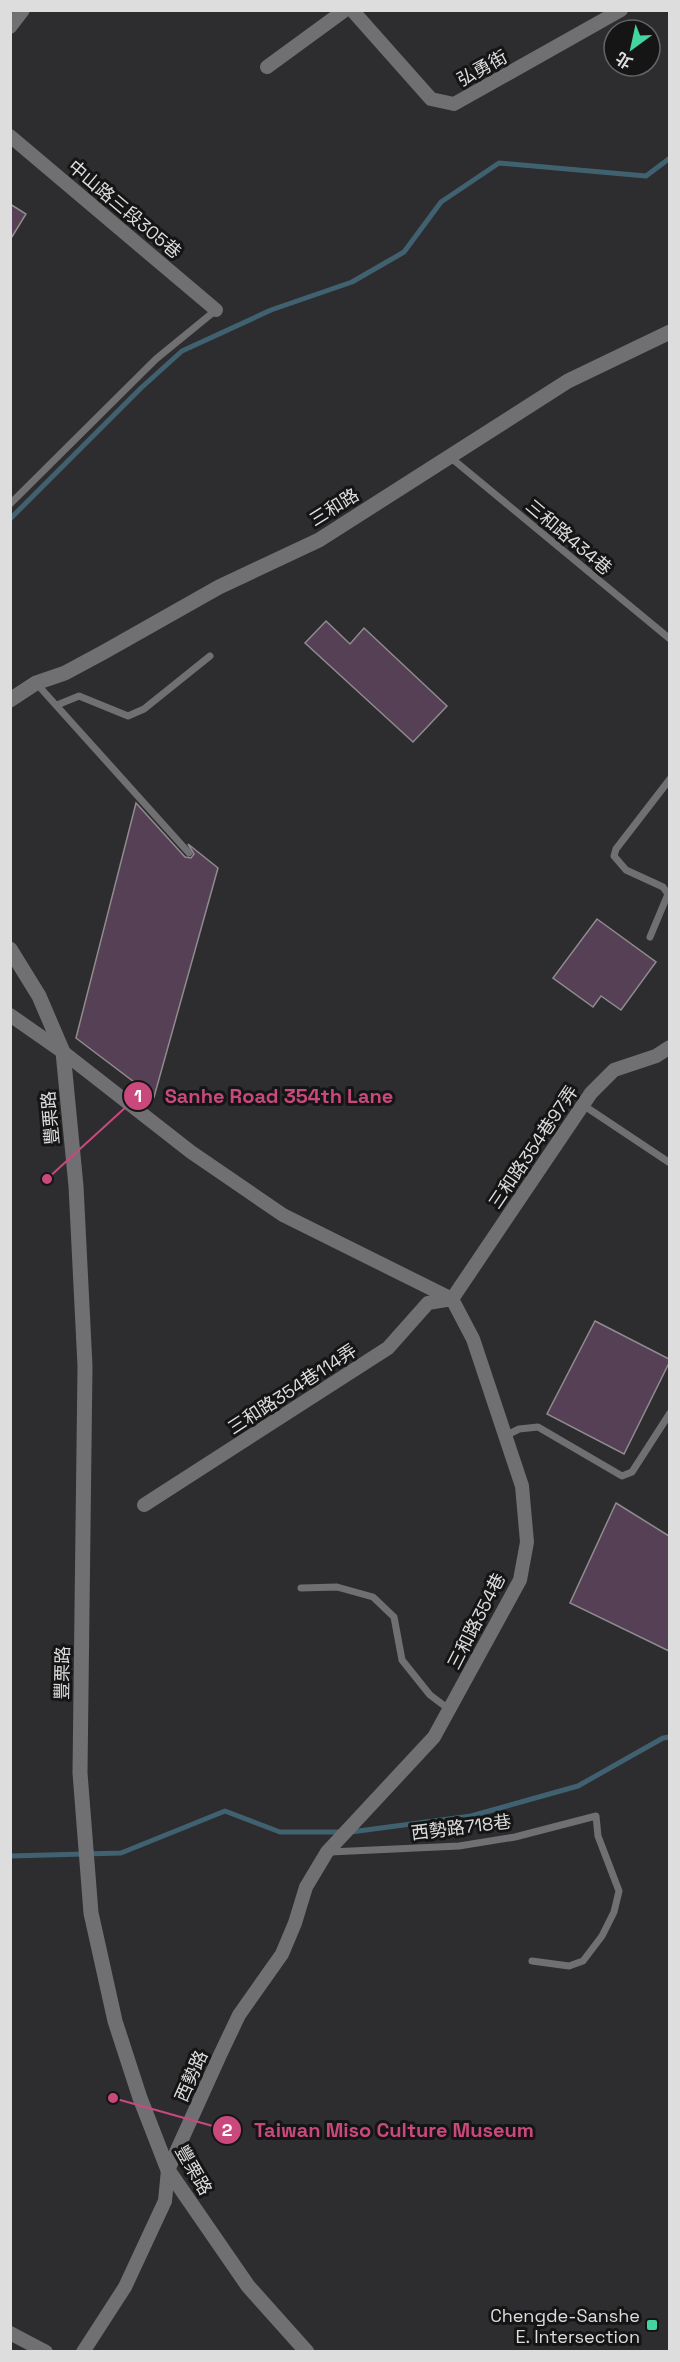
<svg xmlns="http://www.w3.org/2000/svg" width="680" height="2362" font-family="'Space Grotesk','Noto Sans TC',sans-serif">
<rect width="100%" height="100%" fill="#2d2c2f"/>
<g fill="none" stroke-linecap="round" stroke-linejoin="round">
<!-- stream -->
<path stroke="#406270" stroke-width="5" d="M10,519L141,388L182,351L271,310L352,282L404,252L441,202L499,163L646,176L670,158
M351,1832L471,1816L578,1786L663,1738L670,1737
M10,1856L121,1853L225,1811L280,1832H342"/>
</g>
<!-- building -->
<path fill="#564056" stroke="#8f8c8e" stroke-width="1.5" d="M10,204L26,214L10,240Z
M326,621L350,644L364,628L447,706L413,742L305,643Z
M136,803L185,857L191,858L194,854L188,844L218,868L154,1097L76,1038Z
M597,919L656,962L621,1010L601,996L593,1007L553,978Z
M595,1321L669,1359V1363L624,1454L547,1414Z
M616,1503L669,1536V1651L570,1603Z"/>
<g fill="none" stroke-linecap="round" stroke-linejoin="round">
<!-- lane -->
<path stroke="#707073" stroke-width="7" d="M450,457L670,639
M10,504L156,359L216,310
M36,683L189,853
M57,705L79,696L128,716L144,709L210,656
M650,937L668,894L663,887L626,870L614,856L616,849L670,779
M583,1105L670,1163
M505,1436L519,1429L538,1427L622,1476L632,1472L670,1413
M301,1588L337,1587L373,1597L394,1617L402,1660L430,1695L450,1710
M330,1852L459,1846L515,1837L596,1816L598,1836L619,1891L614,1912L602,1936L583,1961L569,1966L532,1961"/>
<!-- street -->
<path stroke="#707073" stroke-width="14" d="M352,10L431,99L454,104L621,10
M10,27L23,10
M267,67L345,10
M10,136L216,310
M10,1015L63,1052L191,1152L283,1215L452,1299L473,1339L522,1486L527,1542L520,1580L434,1737L327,1852L306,1887L295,1923L282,1954L239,2015L220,2055L168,2170L165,2201L125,2287L83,2352
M452,1299L591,1093L614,1070L656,1056L670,1047
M144,1505L388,1348L428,1303L452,1299
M10,2333L46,2352"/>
<!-- secondary -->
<path stroke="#707073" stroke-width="15" d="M10,700L36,683L65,673L104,652L219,587L319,540L568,381L670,332
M10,949L39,996L63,1052L76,1186L85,1366L80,1773L91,1913L115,2021L140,2098L168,2170L248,2286L307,2352"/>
</g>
<!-- markers -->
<rect fill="#44d49f" stroke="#151516" stroke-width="2" x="646" y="2319" width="12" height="12" rx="3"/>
<g text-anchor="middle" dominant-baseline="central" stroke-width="6" stroke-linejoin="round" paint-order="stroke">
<!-- street labels -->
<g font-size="18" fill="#ddddde" stroke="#151516">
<text transform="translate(482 68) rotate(-29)">弘勇街</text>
<text transform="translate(125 209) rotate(40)">中山路三段305巷</text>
<text transform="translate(334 507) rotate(-32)">三和路</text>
<text transform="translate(569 537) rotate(40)">三和路434巷</text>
<text transform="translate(50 1118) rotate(-95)">豐栗路</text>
<text transform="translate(533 1147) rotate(-56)">三和路354巷97弄</text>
<text transform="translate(292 1389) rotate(-33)">三和路354巷114弄</text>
<text transform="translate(476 1621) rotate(-63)">三和路354巷</text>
<text transform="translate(62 1673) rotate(-89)">豐栗路</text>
<text transform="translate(461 1827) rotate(-7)">西勢路718巷</text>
<text transform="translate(191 2076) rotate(-66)">西勢路</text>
<text transform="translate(194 2170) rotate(60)">豐栗路</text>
</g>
<!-- poi labels -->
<g font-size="18" fill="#ddddde" stroke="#151516" text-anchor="end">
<text x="640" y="2315">Chengde-Sanshe<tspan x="640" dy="21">E. Intersection</tspan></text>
</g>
</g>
<!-- callouts -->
<path fill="none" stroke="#c9497c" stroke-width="2" d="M47 1179L138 1096M113 2098L227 2130"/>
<g fill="#c9497c" stroke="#151516" stroke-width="2">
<circle cx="47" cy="1179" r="6"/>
<circle cx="113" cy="2098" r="6"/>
<circle cx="138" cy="1096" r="15"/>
<circle cx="227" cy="2130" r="15"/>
</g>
<g font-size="18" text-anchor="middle" font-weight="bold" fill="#fff">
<text x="138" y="1102">1</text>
<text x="227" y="2136">2</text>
</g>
<g font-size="20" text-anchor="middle" font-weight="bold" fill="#c9497c" stroke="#151516" stroke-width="6" stroke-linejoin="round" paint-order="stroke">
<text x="279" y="1103">Sanhe Road 354th Lane</text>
<text x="394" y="2137">Taiwan Miso Culture Museum</text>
</g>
<!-- border -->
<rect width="680" height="2362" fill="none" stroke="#ddddde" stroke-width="24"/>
<!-- north arrow -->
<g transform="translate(632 48) rotate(213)"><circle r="28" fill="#151516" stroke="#656566" stroke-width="1.5"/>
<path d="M0-4.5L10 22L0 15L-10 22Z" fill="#44d49f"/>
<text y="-9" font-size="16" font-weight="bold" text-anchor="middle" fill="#ddddde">北</text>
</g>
</svg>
